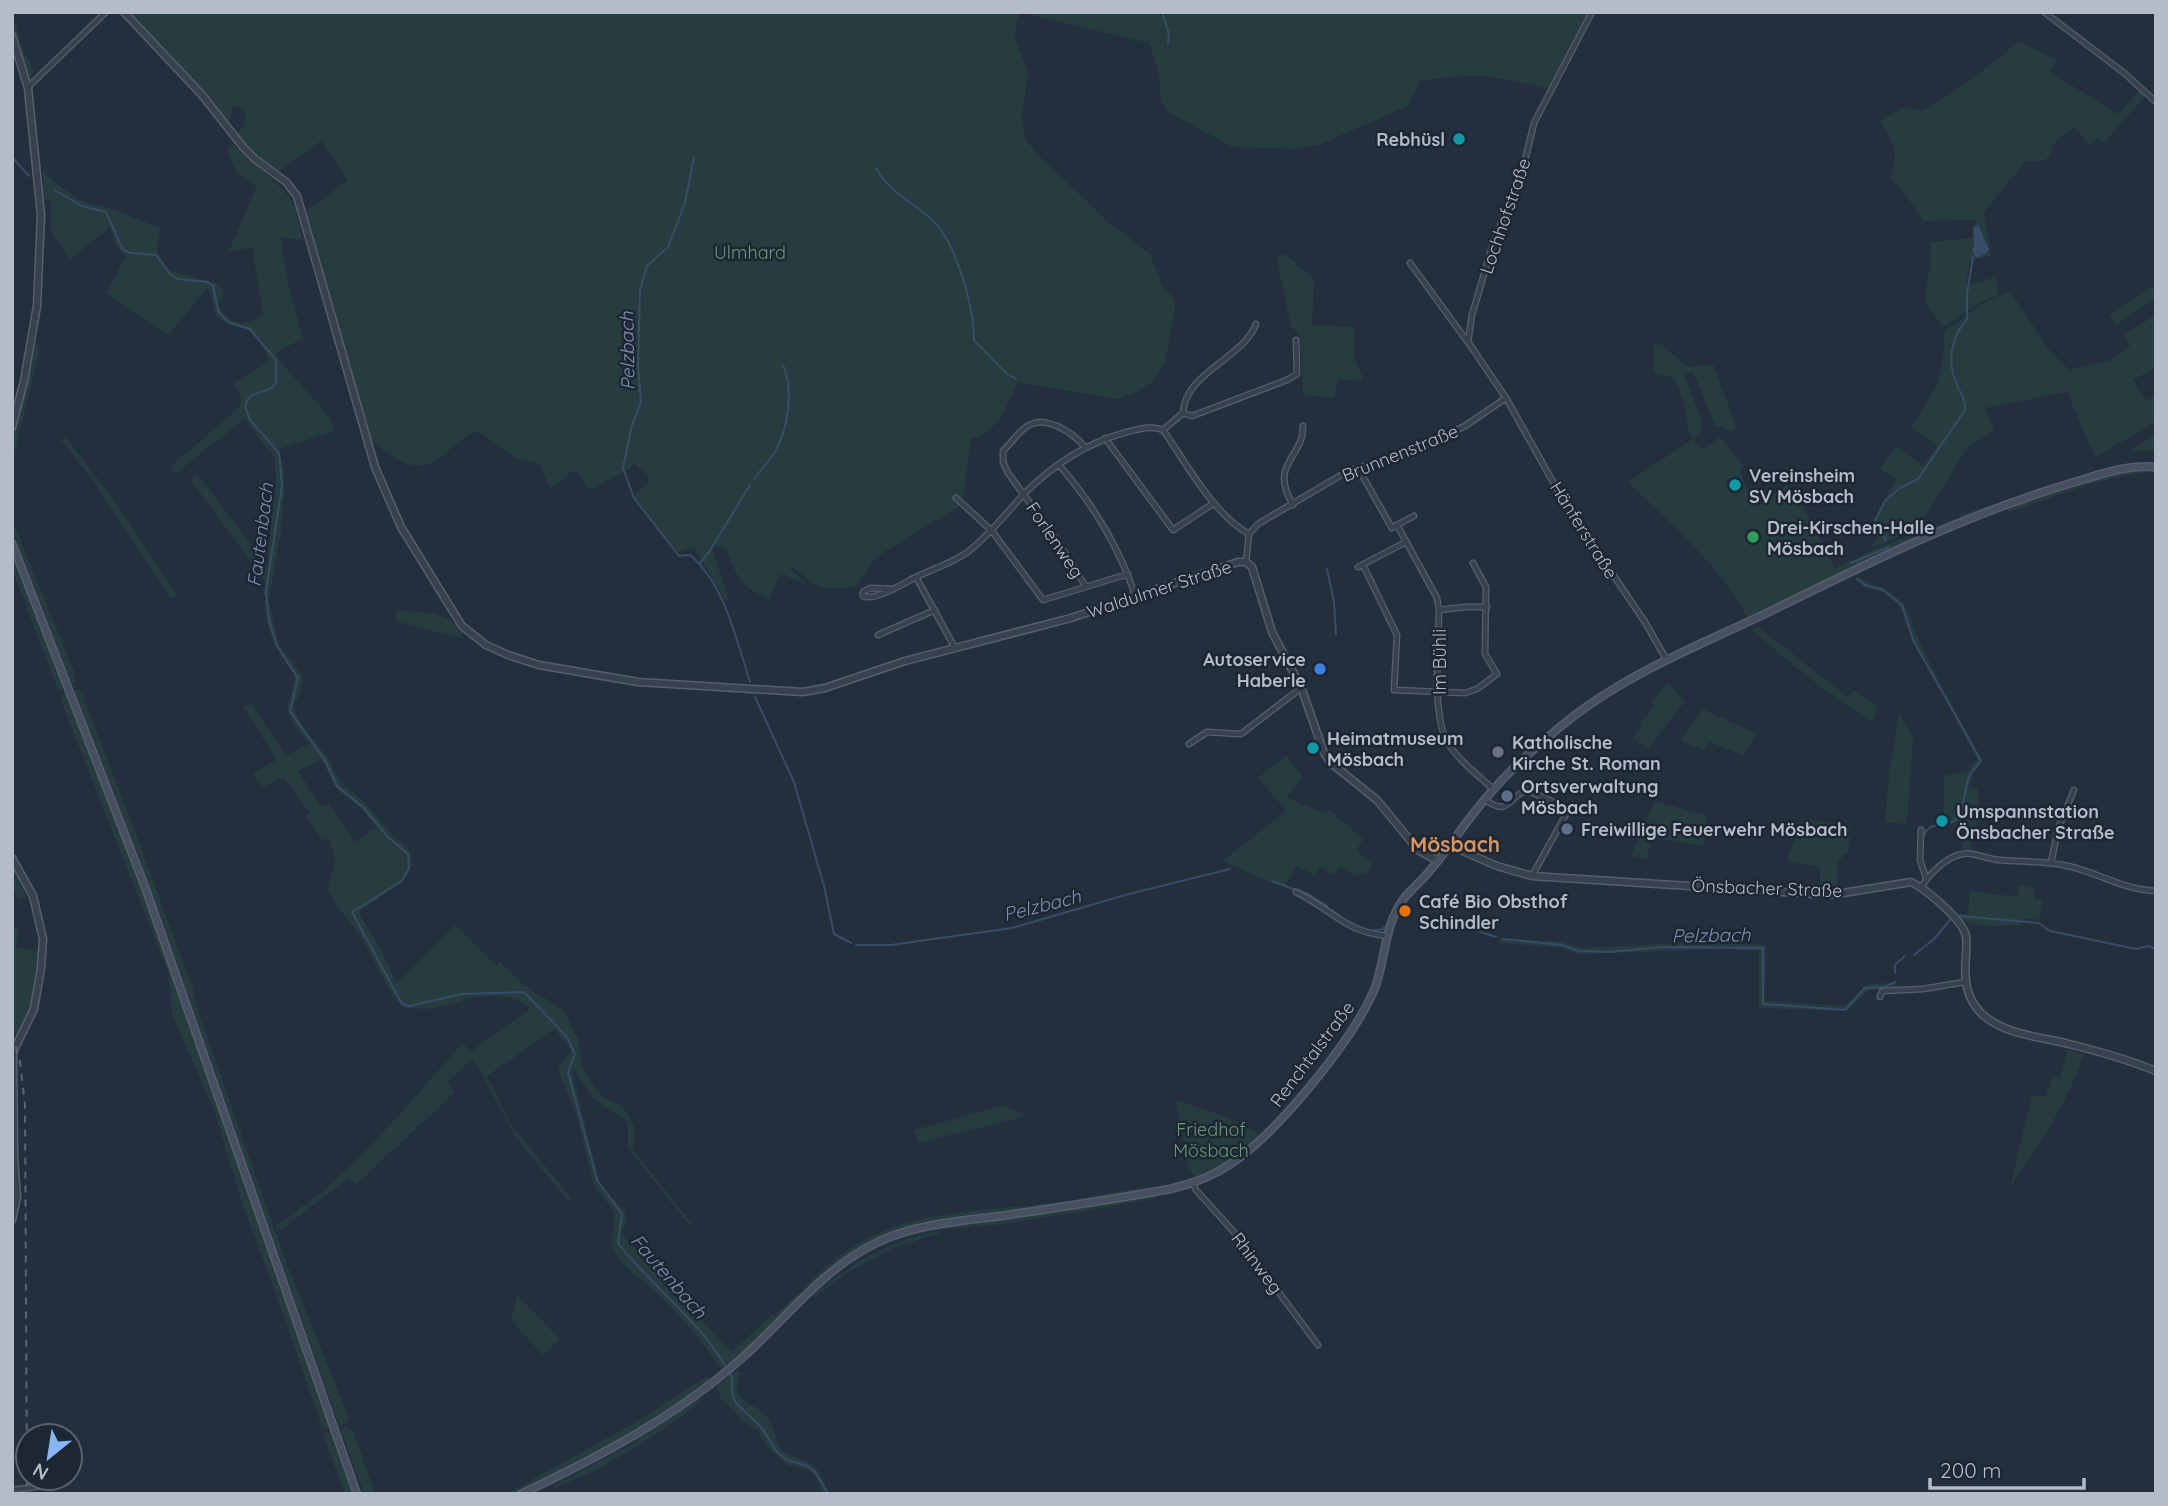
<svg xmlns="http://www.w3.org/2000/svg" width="2168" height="1506" font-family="Quicksand,sans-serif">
<rect width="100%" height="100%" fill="#242f3e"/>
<!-- green -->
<path fill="#263c3f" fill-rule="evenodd" d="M130,12H1596L1554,89L1486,76L1448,77L1420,81L1408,106L1319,145L1297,149L1232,147L1167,111L1161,101L1159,76L1149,43L1021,13L1017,20L1015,37L1028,73L1022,118L1025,138L1038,155L1110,223L1150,254L1162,285L1174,299L1175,311L1165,363L1152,382L1136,392L1116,399L1017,382C1009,404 996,434 971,439L963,497L958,507L876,557L858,585C824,593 817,588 792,566L789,568L808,584L780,574L769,600C741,586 736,577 726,548L711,545L729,601H725L694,547L678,552L674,550L636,499L635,494L648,482L649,477L635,464L595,488L588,489L578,473L572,471L550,489L539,464L516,458L478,431C461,436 452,449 438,459C415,477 388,455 371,439L367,433L306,211L348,180L321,141L280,170L277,171L258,158L235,133L243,128L245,112L241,108L233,106L230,121L225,120L184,70Z
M12,13L24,52L34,71L31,77H27L12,24Z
M2018,41L2056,60L2050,72L2118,114L2140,90L2146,95L2103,144L2098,138L2089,144L2073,127L2051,147L2052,152C2046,164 2037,162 2026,161L1984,212L1991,256L1970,260L1966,286L1996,277L1999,294L1978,304L1943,327L1924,300L1930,266L1931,242L1974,238L1973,247L1988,252L1989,250L1976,220L1924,221L1900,187L1890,179C1900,155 1893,142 1880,121L1904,107L1921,111C1957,92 1988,68 2018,41Z
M232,144L285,191L294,205L303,240L282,237L281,239L288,284L303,338L276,353L280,361L331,419L334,431L279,449C292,494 277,552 269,598L263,596L265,581L190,479L197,473L267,566L276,477L274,457L244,419L175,474L170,467L240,407L241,396L232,384L269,360C266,350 254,334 245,329C236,325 226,325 218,318C209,309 216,297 207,288L169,335L106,293L126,256L117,248L110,227L70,260L51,232V200L43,198V171L58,185L83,202L110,208L160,228L157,252L170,271L218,284L223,288L224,293L218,304C227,326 246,327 263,315L252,247L228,253L257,186C236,173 235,174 227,149Z
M1286,254L1314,280L1312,325L1354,327L1355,358L1364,381L1338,380L1334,398L1303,395L1299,333L1291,327L1276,257Z
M2156,284V297L2116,325L2109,315Z
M2010,291L2050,351L2069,370L2111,360L2130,346L2123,335L2156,315V367L2133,380L2146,401L2156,395V422L2095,457L2073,407L2068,392L1985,408L1994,431L1973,443L1962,456L1917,530L1871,548L1879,533L1873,520L1896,480L1880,468L1896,446L1923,466L1938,446L1911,427L1936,387L1943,358L1945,331L1979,306Z
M36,343L40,349L12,463V436L33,347Z
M1661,344L1688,367L1713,365L1735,423L1736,430L1731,432L1715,425L1693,372L1684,374L1701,419V434L1694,440L1703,449L1720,437L1744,466L1740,468C1740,476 1753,501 1759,506L1787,485L1799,499L1835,568L1880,547L1960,517V515L2101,469V472L1970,516L1929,533L1748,618C1718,564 1672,525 1628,482L1693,439L1690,436L1682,397L1674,378L1653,373L1654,345Z
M2156,434V450L2130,451Z
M66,437L119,507L177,595L171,599L94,482L61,440Z
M2156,469V472C2106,474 2056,497 2009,512L2007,507L2115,473Z
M12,519L71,664L76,677L74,684L71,683L12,529Z
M12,555L65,686L62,689L58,690L12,569Z
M1859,576C1868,586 1880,584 1890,592C1895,596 1898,600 1904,603C1924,660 1955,708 1982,761L1973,775L1969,787L1977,788L1980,808L1970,851H1963L1960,821L1944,825V776L1969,770L1977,759L1942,690L1919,654L1899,606L1884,592L1865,588L1855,578Z
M264,600L269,601L278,642L302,676L303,684L294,706L298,719L327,757L340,781L364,802L390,832L407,848L411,856L412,865L404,880L361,911L360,915L381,950L397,983L455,925L497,967L498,963H501L524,985L564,1010L579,1041L582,1065L597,1091L602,1096L622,1107L630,1117L636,1133L632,1148L692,1224L690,1226L628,1148V1128L625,1119L602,1106L593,1098L573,1068L572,1074L601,1187L624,1210L627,1221L621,1233L731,1352L772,1315H775L799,1293L802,1294L761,1336L722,1370C706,1347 688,1325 669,1305C650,1285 624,1271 611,1246L615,1212L594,1186L578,1121L559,1072V1066L570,1053V1049L555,1029L487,1076L511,1124L571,1198L569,1202L516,1138L473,1058L447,1082L455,1092L356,1185L349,1178L278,1232L275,1225C290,1215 305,1205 319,1194C372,1149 417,1094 463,1043L470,1052L531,1008C498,985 469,1000 434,1008C425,1010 415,1008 405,1008L394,998L360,935L336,905L328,889L335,861L329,839L322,840L306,816L310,813L283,777L263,787L253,773L277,760L243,707L251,704L286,755L309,744C301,733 285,718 288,704C290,694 295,685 294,675C277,650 265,631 264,600ZM321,759L338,791L361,808L376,827L355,842L329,803L321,806L298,771Z
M397,610L431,613L450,619L465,639L398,622L395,616Z
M1758,627L1848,697L1854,690L1878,707L1873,721C1829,696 1790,663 1752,630Z
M1667,683L1685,701L1648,749L1633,738L1642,726L1640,723L1654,706L1651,702Z
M79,689L85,695L83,697L134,828L191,984L194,985L193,993L203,1025L286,1262L348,1415V1422L339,1426L151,895L74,693L75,690Z
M65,692L68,693L144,895L331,1429L329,1430L322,1427L267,1269L243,1207L214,1110L172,1015L169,975L61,701V696Z
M1703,709L1756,734L1744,755L1709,742L1704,750L1680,741Z
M1899,713L1913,737L1907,824L1885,822L1890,767Z
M1286,755L1303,777L1286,797L1322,813L1329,810L1363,839L1356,851L1373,863L1366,875L1361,872L1358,877L1340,866L1334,875L1320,867L1315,875L1297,866L1285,886L1268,881L1223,861L1283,813L1285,809L1258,778Z
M1655,801L1707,816L1703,846L1651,838L1647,859L1631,856C1637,837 1647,820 1655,801Z
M1805,819L1851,826L1848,854H1843L1842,858L1838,859L1837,890H1820V867L1788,862L1789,853Z
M12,868L27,897L19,899L12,887Z
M2019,885L2035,887L2034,899L2043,900L2039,920L2023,918L2019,925C2000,926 1970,929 1955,915L1968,913L1970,891L2017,897Z
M12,926L19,927L16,947L39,952L30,1010L17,1037L12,1025Z
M1501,938L1562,942L1583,948L1698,942L1766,945L1765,1001L1845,1006L1866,985L1898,982L1897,988L1869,990L1847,1011L1759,1008V951L1728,949L1576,954L1563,948L1499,943Z
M2067,1050L2084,1054C2068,1102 2039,1147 2010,1187L2032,1095L2046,1097L2052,1076L2060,1078Z
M1176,1100L1221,1115L1260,1134L1232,1159L1197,1178L1188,1167Z
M1003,1105L1027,1116L918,1143L914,1130Z
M1153,1188L1082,1202L939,1221L879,1239L805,1292L802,1290C807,1282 818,1275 825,1268C891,1208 970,1213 1053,1203C1086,1199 1122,1188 1153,1188Z
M1155,1195V1198C1104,1208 1053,1217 1002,1224C980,1228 959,1226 938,1230C888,1237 848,1261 812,1295C820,1283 835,1272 848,1264C901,1227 960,1225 1022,1217C1067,1210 1111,1203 1155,1195Z
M938,1231L940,1233L894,1248L847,1273L815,1297L812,1296C850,1263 888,1241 938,1231Z
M517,1295L560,1339L543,1355L511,1320Z
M737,1371L740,1372L736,1392C746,1405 760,1407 768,1418C776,1428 775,1441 781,1451L811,1464L817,1469L830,1494H823L816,1477L810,1471L804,1468L787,1465L769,1449L757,1430L743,1422L720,1398L717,1385Z
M706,1377L710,1379C664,1415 616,1443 565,1470C547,1479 526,1494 506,1494L629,1426Z
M701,1397L699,1403C654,1438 607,1468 554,1488V1485L630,1445Z
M347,1427L354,1432L375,1494H364L340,1429Z
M332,1431L352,1494H345L323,1434Z"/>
<!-- water -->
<path fill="#394c67" d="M1978,224L1989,250L1985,254L1976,258L1972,251L1974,245L1973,227Z"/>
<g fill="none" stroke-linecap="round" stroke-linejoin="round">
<!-- stream -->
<path stroke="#394c67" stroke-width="2" d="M1162,12L1169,34L1168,44
M12,157L29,176
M694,157L685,203L668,247L647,266L640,290L638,366L641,402L632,425L623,468L634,498L679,556L690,555C725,585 736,639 750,682
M876,168C891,195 916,203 935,223C957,246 974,308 974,340L1007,374L1016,379
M54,190L82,206L106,212L123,250L131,253L156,255L171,275L178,279L208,282L213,286L218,310L222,316L230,323L250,329L276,360V382L272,388L250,396L245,406L250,420L279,453L282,485L266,592L269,620L277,646L298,678L290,711L326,762L337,786L364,808L388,837L408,854L409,868L402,881L352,912L402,1004L409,1006L462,994L524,992L567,1037L575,1054L568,1072L597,1180L622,1214L618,1243C652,1287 698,1319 726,1367
M754,479C761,470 769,461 775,452C788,428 794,390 783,365
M1886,541L1875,521L1885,501L1900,488L1918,479L1965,410C1966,399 1960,393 1956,383C1947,359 1951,338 1967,319V293L1973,257
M700,563L709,552L750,485
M1851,563L1889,547
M1327,569L1334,602L1336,634
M1857,579L1865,585L1883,590L1902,605L1913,640L1981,761C1978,766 1972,770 1970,774C1964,787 1966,806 1957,818C1947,831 1928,816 1922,841
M755,697L794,782L824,886L834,934L851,943
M1272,881L1301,892
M1306,893L1327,906
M1332,910L1342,918
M1959,916L2039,923L2050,931L2136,949L2148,946L2156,949
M1465,927L1496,937
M1370,931L1383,929L1384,927
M1503,939L1562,945L1579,951L1609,952L1663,947L1763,948V1004L1845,1010L1865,988L1885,987L1895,982
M856,945H891L1012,928L1129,894L1230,869
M1914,955L1934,939L1950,920
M1895,973V965L1905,956
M729,1372L732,1378V1394L736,1403L762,1428L777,1452L787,1460L808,1466L816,1473L828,1494"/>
<defs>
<path id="minor" d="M1592,12L1534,123L1520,181L1509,202L1492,247L1472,315L1468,342L1506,398L1567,507L1645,622L1666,659
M2044,12L2123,72L2156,102
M28,87L106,12
M1410,263L1467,341
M1183,413L1192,416L1287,380L1297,374L1296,340
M1163,430L1183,413C1185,372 1243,359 1256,324
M1105,438L1173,530L1214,503
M1085,447C1073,433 1045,413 1026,427C1018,433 1011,443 1003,451V462L1008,473L1059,543L1086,587
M1059,465C1093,504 1120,548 1136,598
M1358,468L1392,528L1397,525L1437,598L1439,610C1439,643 1431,716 1448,743C1459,761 1478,775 1493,789
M956,498L992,531L1043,600L1128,574
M1293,505C1268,463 1304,458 1303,426
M1397,525L1414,516
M1246,562L1249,534L1258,524L1348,471L1415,450L1465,426L1506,398
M1363,565L1397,635L1394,690L1465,693L1477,689L1497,674L1485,654L1486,587L1473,563
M1358,567L1406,542
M892,589L870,588L863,592V596C874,602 904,583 916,577
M1439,610L1465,607H1487
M878,635L935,610
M955,648L916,577C933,569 955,562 969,551C989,535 1005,515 1022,496C1051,466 1086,443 1127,432C1140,429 1151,425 1163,430C1187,464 1213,514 1249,534
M1189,744L1207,732L1241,734L1301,688
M1484,799C1510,818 1507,797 1527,790L1569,809L1532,876
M1921,830L1920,860L1926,878
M2051,863L2058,829L2074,790
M1921,887C1932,871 1952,850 1973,854C1982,856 1989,859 1999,860C2022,862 2046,861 2068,866C2099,873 2124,890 2156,891
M1296,892C1333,910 1344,932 1388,936
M1880,997L1882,991L1923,989L1965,982
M1193,1184L1196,1190L1233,1231L1318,1345
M12,1490L57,1484"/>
<path id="tertiary" d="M124,12L202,95L243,147L255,159L286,182L297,196L375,467L401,527L462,626L486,645L508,655L539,665L638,682L803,692L825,688L905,661L1071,618L1238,562H1246L1252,567L1272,632L1301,687L1324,753L1331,763L1377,800L1418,850L1438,861
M12,36L28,88L41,215L37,306L24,381L12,427
M1449,845L1497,866L1532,876L1815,894H1837L1911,882C1926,889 1960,918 1965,933C1968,940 1966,947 1966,955C1964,977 1965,998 1982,1014C2006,1036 2044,1037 2073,1045C2101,1052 2129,1060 2156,1071
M12,858L33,896L43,939L41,968L34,1009L13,1052L14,1158L17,1197L12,1220"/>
<path id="secondary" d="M12,543L145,887L357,1494
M521,1494C599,1457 677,1416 742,1358C787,1318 823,1268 878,1242C918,1223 965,1221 1008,1215C1062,1207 1116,1199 1170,1189C1192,1184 1211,1177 1229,1165C1277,1134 1353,1040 1375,988C1386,958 1384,923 1405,897C1412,889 1420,882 1427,874C1448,850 1465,822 1486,798C1512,767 1543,740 1575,715C1636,669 1705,643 1773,610C1870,562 1965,515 2068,484C2096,476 2126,464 2156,467"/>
</defs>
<!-- minor casing -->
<use href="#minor" stroke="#565f6c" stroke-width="7"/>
<!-- tertiary casing -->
<use href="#tertiary" stroke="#565f6c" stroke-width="9"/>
<!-- secondary casing -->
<use href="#secondary" stroke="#565f6c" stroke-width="9"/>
<!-- minor -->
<use href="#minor" stroke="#38414e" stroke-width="4.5"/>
<!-- tertiary -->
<use href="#tertiary" stroke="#38414e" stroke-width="6"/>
<!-- secondary -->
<use href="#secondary" stroke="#465061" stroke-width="6"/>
<!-- rail -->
<path stroke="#5a6575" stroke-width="2" stroke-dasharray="7 7" stroke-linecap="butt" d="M12,1033L20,1062L25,1105L27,1494"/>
</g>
<!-- markers -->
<g fill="#0f9aa8" stroke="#1d2633" stroke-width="2.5">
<circle cx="1459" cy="139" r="7"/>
<circle cx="1735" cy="485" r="7"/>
<circle cx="1313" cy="748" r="7"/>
<circle cx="1942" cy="821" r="7"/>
</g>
<circle fill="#2e9e5b" stroke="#1d2633" stroke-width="2.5" cx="1753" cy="537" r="7"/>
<circle fill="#3f7fe0" stroke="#1d2633" stroke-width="2.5" cx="1320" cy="669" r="7"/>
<circle fill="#6b7280" stroke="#1d2633" stroke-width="2.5" cx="1498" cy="752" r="7"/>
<g fill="#5c6f8a" stroke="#1d2633" stroke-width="2.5">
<circle cx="1507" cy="796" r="7"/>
<circle cx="1567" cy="829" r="7"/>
</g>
<circle fill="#e8710a" stroke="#1d2633" stroke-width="2.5" cx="1405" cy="911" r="7"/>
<g text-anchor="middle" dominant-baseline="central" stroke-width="5" stroke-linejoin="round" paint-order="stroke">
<!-- poi labels -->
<g font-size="18" font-weight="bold" fill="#b4bcc9" stroke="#1d2633" text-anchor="start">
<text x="1445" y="139" text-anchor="end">Rebhüsl</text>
<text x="1749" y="475">Vereinsheim<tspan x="1749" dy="21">SV Mösbach</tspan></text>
<text x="1767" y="527">Drei-Kirschen-Halle<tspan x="1767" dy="21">Mösbach</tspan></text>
<text x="1306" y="659" text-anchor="end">Autoservice<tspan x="1306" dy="21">Haberle</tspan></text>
<text x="1327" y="738">Heimatmuseum<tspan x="1327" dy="21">Mösbach</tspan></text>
<text x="1512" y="742">Katholische<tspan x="1512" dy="21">Kirche St. Roman</tspan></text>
<text x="1521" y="786">Ortsverwaltung<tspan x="1521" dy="21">Mösbach</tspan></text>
<text x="1956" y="811">Umspannstation<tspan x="1956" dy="21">Önsbacher Straße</tspan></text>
<text x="1581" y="829">Freiwillige Feuerwehr Mösbach</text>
<text x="1419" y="901">Café Bio Obsthof<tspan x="1419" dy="21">Schindler</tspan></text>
</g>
<!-- street labels -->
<g font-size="18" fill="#b4bcc9" stroke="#1d2633">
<text transform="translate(1505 216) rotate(-71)">Lochhofstraße</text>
<text transform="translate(1400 453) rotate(-22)">Brunnenstraße</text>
<text transform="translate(1584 530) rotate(58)">Hänferstraße</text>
<text transform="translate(1055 540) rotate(56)">Forlenweg</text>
<text transform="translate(1159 589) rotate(-18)">Waldulmer Straße</text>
<text transform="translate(1439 662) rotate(-90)">Im Bühli</text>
<text transform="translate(1767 888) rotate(2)">Önsbacher Straße</text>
<text transform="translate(1312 1054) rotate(-53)">Renchtalstraße</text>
<text transform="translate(1257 1263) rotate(53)">Rhinweg</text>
</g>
<!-- park labels -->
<g font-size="18" fill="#6b9a76" stroke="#1d2633">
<text x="750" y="252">Ulmhard</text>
<text x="1211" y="1129">Friedhof<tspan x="1211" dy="21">Mösbach</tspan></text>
</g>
<!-- water labels -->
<g font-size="19" font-style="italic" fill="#7c92b1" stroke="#1d2633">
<text transform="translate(627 351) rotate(-91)">Pelzbach</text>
<text transform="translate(260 535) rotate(-83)">Fautenbach</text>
<text transform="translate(1042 905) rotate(-14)">Pelzbach</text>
<text transform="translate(1711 935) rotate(-1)">Pelzbach</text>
<text transform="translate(669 1276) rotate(49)">Fautenbach</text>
</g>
<!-- quarter labels -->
<g font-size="21" font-weight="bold" fill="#d59563" stroke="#1d2633">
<text x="1455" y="844">Mösbach</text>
</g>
</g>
<!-- border -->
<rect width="2168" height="1506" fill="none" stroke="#b4bcc9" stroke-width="28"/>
<!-- north arrow -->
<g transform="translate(49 1457) rotate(210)"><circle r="33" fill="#1d2633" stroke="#59626f" stroke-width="2"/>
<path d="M0-5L12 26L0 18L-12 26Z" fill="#8ab4f8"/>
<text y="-10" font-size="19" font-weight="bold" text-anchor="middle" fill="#b4bcc9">N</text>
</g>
<!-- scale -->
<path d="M1930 1478v10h154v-10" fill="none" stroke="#b4bcc9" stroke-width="3.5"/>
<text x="1940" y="1478" font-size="21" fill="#b4bcc9" stroke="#1d2633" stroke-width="5" paint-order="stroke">200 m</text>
</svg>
